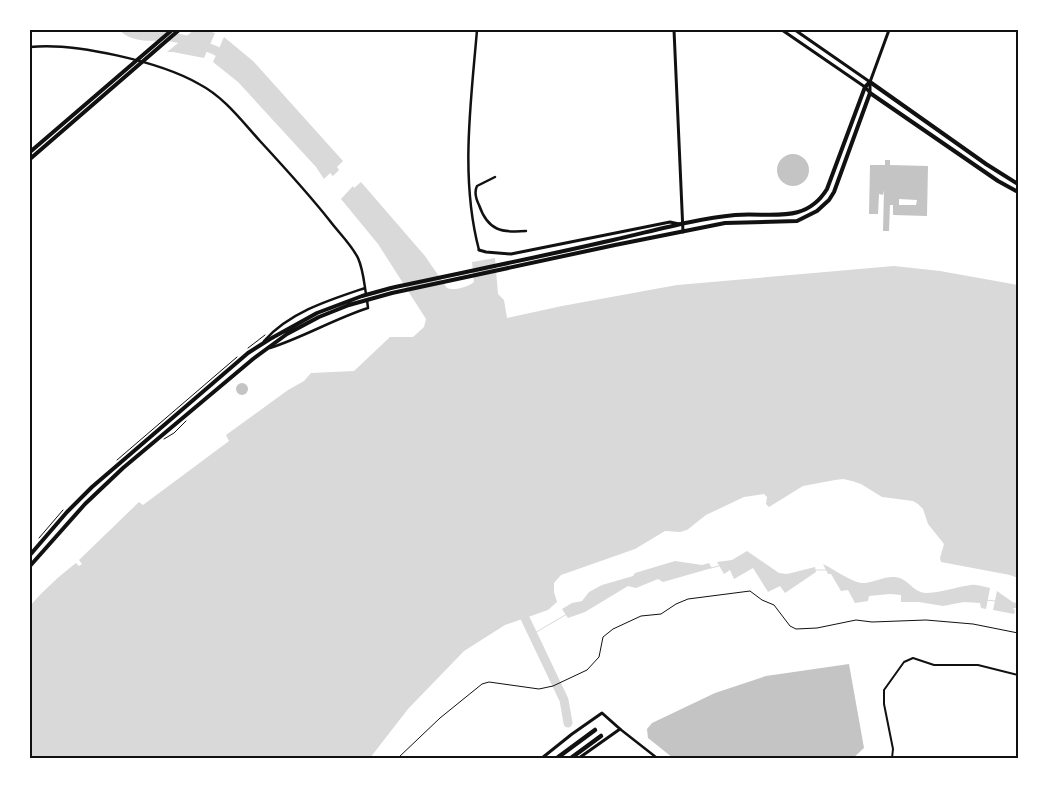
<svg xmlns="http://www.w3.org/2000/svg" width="1048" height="788" font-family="'PT Sans Narrow',sans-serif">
<rect width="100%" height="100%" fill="#fff"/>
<!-- water -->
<path fill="#d9d9d9" d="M194,30H205L215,33L204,58L173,52H167Z
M224,37L253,61L343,161L337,167L339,170L333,176L330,173L324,179L316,167L238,82L213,62Z
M361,182L425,256L447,288C454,291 468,287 474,282L472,262L495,258L498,294L504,300L507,318L562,306L677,285L894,266L940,271L1018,285V578L1010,575L941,562L940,558L944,544L928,524L923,509L918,504L913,501L882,497L861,484L852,481L843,479L835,480L803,486L769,507L766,504L767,497L764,494L744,497L706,515L687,530L680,532L665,531L635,549L561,575L554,583V592L557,602L548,610L505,625L464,651L408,709L370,758H30V606C44,590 59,576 76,563L79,566L82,564L79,560L139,502L143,505L229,441L226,435L288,390L304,381L311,373L354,371L390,337H413L424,327L426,319L378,244L341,199L353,186L354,188Z
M747,551L779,573L787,574L815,567L816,572L785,593L780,586L768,592L753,568L734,579L730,570L724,574L717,562L732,560Z
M675,561L702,565L709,563L712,568L663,582L658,579L636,588L628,586L585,612L568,618L562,609L572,603L582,601L589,592L602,585L633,576L635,573Z
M823,564C834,569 853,584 865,583C876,582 890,573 902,579C910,583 915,592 925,593C941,593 955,587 971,585C977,584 983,587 990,588L986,609L981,608L980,603L964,602L943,606L919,602H901V595L890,594L869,596L868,601L855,603L848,590L841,591L831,574H828Z
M997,591L1014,603L1018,604V608H1013L1015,611L1014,614L993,610Z"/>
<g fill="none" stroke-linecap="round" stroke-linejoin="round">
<!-- stream -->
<path stroke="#d9d9d9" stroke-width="1" d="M711,568L719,566
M815,570H826
M986,600L995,601
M1014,603H1018
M533,634L567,614"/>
<!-- river -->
<path stroke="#d9d9d9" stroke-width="9" d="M126,30C139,39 157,35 172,37C192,40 210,47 228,57
M525,618L564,700L568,723"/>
</g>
<!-- building -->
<path fill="#c4c4c4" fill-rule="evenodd" d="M777 170a16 16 0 1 1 32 0a16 16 0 1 1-32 0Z
M885,160H890V165L928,166L927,216L893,215V205H890L889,231H883L884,190L883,195L879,194L878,214H869L870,165H885ZM899,199L917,200L916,205H899Z
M236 389a6 6 0 1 1 12 0a6 6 0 1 1-12 0Z
M849,664L864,748L853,758H673L648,738L647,729L652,723L715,693L766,676Z"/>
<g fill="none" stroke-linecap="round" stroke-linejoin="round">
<!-- path -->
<path stroke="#111" stroke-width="1" d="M248,348L265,335
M164,439L174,433L186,421
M117,460L237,357
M39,538L63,510
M398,758L440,718L482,684L489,682L539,689L553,686L587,670L599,657L603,637L613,629L641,616L661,614L676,604L688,599L750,591L762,600L774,605L790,626L796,629L817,628L856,620L872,622L926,620L973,624L1018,633"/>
<!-- pedestrian -->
<path stroke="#111" stroke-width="2" d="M892,758L893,749L884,704V690L904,662L913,658L934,665H978L1018,675"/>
<!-- minor -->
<path stroke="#111" stroke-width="2.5" d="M477,30C471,102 460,178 479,250
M30,47C74,42 161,62 199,84C224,97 241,120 260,141C284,167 308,193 330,221C339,233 351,244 358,258C363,269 364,282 366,294
M495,177L477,186C474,192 476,199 479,205C488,231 502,233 526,231
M264,341C290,312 329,300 365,288
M270,348C304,337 334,319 368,308L367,300
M620,729L657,758"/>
<!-- tertiary -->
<path stroke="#111" stroke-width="3" d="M674,30L683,232
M782,30L865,87L870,93
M795,30L870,82
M870,93V82L889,30
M479,250L486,252L511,254L670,222L679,224
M542,758L572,734L602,713L620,729L579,758"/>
<!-- secondary -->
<path stroke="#111" stroke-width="4" d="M30,152L172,30
M30,159L179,30
M30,555L67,512L92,487L248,353L270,339L317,313L362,296L391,288C465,272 539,257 613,240C653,231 694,219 735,215C770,212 805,225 827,189L865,87L870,82L986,164L1018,184
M30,566L85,504L123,468L253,359L287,334L319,317L349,305L392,293L615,245L725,223L797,221L817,211L829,200L834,192L870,93L998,181L1018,192"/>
<!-- primary -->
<path stroke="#111" stroke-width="4.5" d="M557,758L595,730
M571,758L601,736"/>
</g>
<!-- border -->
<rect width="1048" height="788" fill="none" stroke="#ffffff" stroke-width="62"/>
<rect x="31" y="31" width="986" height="726" fill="none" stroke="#111" stroke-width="2"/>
</svg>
